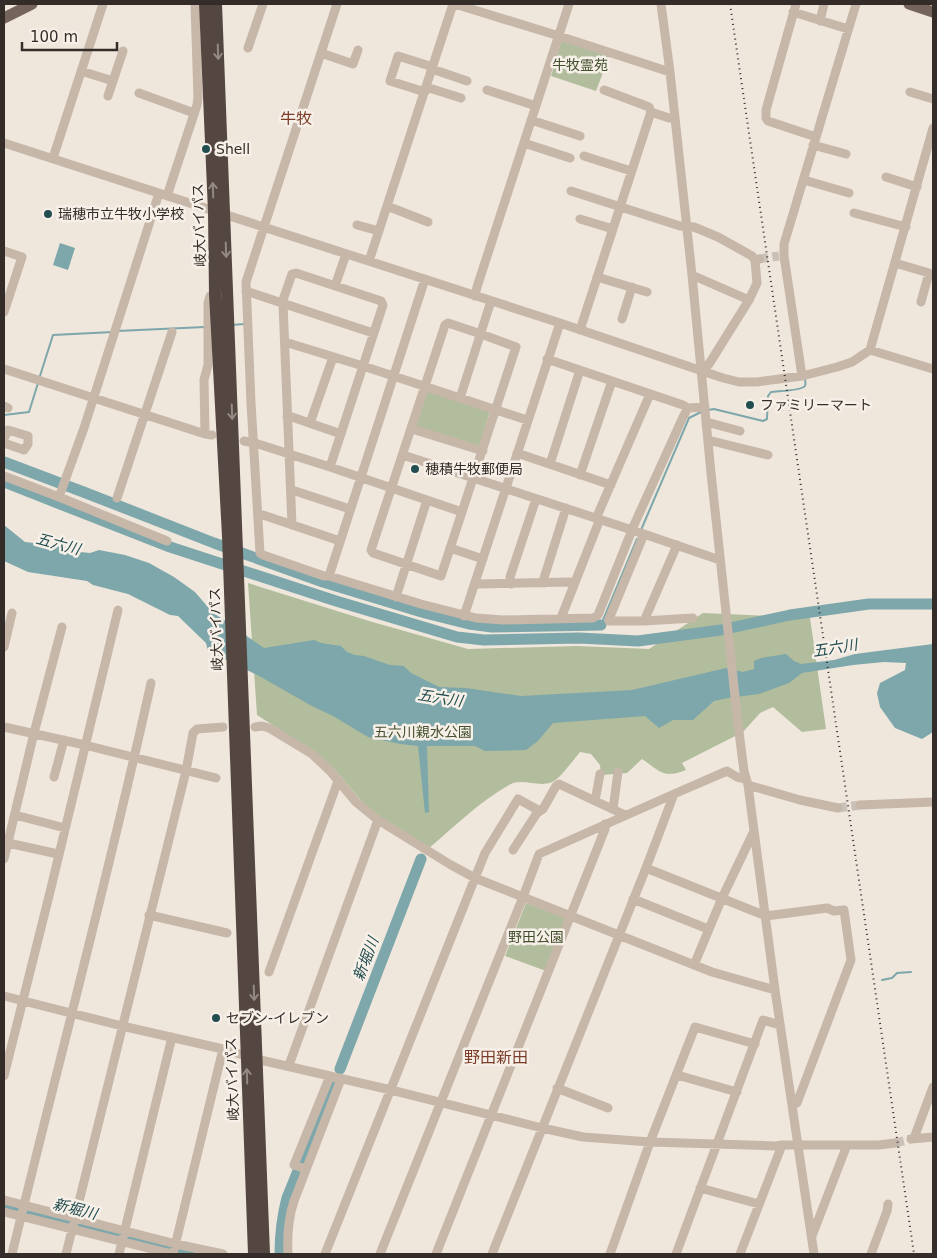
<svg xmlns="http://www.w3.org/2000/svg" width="937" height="1258" font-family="'DejaVu Sans','Noto Sans JP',sans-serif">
<rect width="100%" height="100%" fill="#efe6dc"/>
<!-- green -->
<path fill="#b2bd9d" d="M562,39L610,54L596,91L551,76Z
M429,391L490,411L480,446L418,428L415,424L427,393Z
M248,583L369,621L468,649L577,646L649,649L703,613L810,618L826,729L802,732L773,707L760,713L743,732L682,763L686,770C663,779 660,771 642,759L627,773L601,775L600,765L591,754L580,752C575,758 560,778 554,781C540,789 523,777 509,785C479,802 455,826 429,848L371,812L335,770L313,751L257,715Z
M526,903L566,918L546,971L505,956Z"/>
<!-- water -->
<path fill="#7da7aa" d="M60,243L75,248L68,270L53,265Z
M4,525L25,542L69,547L80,552L90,553L99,550L125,555L149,563L174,577L195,592L207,606L217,615L264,648L314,640L321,643L341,646L347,652L355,655L364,656L390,665L404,666L411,673L439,687L466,688L521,696L632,690L726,668L743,672L754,669V661L761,658L786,654L794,661L801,664L834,660L855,654L933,644V732L922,739L895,728L880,707L877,693L880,683L905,670L906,663L884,662L853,665L802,673L789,683L759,694L728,698L714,701L693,720H673L659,728L645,716L553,723L538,741L526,750L485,751L475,746H427L429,812L425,813L418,746L400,744L368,737L333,716L310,705L261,677L208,651L206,643L178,616L170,615L128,594L93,585L87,581L28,572L4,561Z"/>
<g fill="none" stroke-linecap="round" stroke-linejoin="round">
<!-- stream -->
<path stroke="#7da7aa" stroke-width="2" d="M232,325L244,324V323
M117,331L205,327
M39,379L53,335L113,332
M708,410L714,409L763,421L767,419L768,396L771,392C777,391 801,391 805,386C806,384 805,380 805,378
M4,415L29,412L38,383
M641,530L689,418L703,411
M601,625L637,539
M882,980L892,978L897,973L911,972"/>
<!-- river -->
<path stroke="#7da7aa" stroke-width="11" d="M4,462L86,493L214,543L323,582L425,613L469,624L492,627L601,625
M4,482L167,546L336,601L457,637L484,640L579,638L638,641L721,630L790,615L869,604H933
M340,1069L421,859
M4,1207L197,1254
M280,1254C280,1235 282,1217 287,1198L333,1084"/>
<!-- minor-tunnel -->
<path stroke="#cac1b8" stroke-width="9" stroke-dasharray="9 4.5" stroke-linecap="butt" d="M759,259L779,256
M838,808L860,805
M895,1143L911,1139"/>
<!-- minor -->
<path stroke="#c6b7a9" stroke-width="9" d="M337,4L246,282L251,403L260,553L263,555L324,576H329L421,604L476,618L503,620L593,618L598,615L634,525L683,417L688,408
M455,4L559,36L670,72
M661,4L670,72L692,275L711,473L738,724L744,771L748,785L775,990L814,1254
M796,4L766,110V118L768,121L816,137
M793,12L848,29
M820,21L824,4
M248,48L263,4
M321,53L353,64L358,50
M432,69L467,81
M81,71L113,81
M426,87L461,98
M487,90L536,106
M604,90L649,107L651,112L669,118H675
M425,92L390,81L398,56L433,67
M910,92L933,99
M139,93L194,113
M108,96L123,51
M531,120L580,136
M4,143L560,323L723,378L739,382H757L802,376L837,367L852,362L870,350L933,128
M524,143L570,158
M813,145L846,154
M584,156L631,171
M53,158L103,4
M886,177L917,187
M804,180L849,193
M571,191L680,226L694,227L718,237L752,256L755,260
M167,196L197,105L198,98L195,4
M387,206L428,222
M854,213L906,227
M580,219L613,229
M357,225L379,231
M4,251L22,257L4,312
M369,261L453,4
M895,263L929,273L921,302
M692,275L749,300
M597,277L647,292
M335,286L346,254
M246,292L252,293L373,333
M475,296L477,287L569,4
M622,319L632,287
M448,323L481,334L516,347L441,576L373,553L371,550L445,325Z
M580,330L651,112
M285,342L363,366L527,420
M870,350L933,369
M547,359L683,405L688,408L705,407
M4,369L205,434L212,435
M701,371L709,364L749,300L757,283L755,260L759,259
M802,376L784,256V244L856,4
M460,398L491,301
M4,406L8,408
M287,417H292L341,434
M310,423L333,357
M706,424L710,423L740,431
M412,429L483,451
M205,434L204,380L208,365V303L210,296L215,294
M4,439L8,430L28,436V444L24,450L4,443
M244,441L258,444L330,467L462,512
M708,441H712L768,455
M517,453L611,485
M403,455L632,530L720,560
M550,464L580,370
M580,475L612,381
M4,476L59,497L167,541
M291,491H295L350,509
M59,497L84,428L159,193
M117,498L172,332
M258,515H263L340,541
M292,525L283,304L284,297L292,274L296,273L381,301L383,305L330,467
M644,534L609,619V621H644L677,545
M450,548L483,559
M329,576L425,279
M475,583L479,584L571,582L574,583
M544,583V578L566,508
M511,584L510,577L536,499
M396,597L427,500
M464,616L560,323
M561,618L598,524V514L650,394
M644,621L693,618
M4,647L12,613
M4,727L85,745L216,778
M255,727L262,726L269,728L312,754L331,772L356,802L378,820L451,865L475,878L712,972L775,990
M54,777L64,740
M748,785L800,800L838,808
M595,801L600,774
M860,805L933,802
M613,809L618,772
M15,815L65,828
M8,843L58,854
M513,850L537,813L543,809L556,786L559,784L625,815
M4,859L34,733L62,627
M646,868L761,914H765
M633,899L708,929
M149,915L227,933
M766,916L827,908L834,911L844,910L851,960L797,1103
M694,965L722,898L754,831
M269,972L338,781
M4,996L122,1026L223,1049L256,1059L391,1090L542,1128L583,1137L650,1142L776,1146L782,1145H879L895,1143
M289,1065L378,820
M677,1075L737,1092
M4,1076L50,892L118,610
M557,1088L608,1108
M914,1138L933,1087
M911,1139L933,1137
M306,1169L294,1165L330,1076
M700,1188L759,1204
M4,1200L176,1244L223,1254
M4,1212L172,1254
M812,1236L847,1145
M12,1254C58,1064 109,874 151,683
M66,1254L186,771L193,733L197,729L223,727
M119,1254L172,1037
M173,1254L223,1049
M288,1254C287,1235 288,1219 294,1201L341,1079
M325,1254L475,878L485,853L518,799L540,811
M380,1254L523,897L539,854L674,794L727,771L737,777L746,779
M436,1254L605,829V824
M492,1254L646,868L674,794
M610,1254L650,1142L695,1027L755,1044
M676,1254L763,1020L780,1025
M740,1254L782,1145
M871,1254L887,1211L888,1204"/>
<!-- major -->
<path stroke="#75645b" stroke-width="11" d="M909,4L933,12
M4,18L32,4"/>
<!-- highway -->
<path stroke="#544640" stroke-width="12" d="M205,4L214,211L215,294L228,536L254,1254
M216,4L264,1254"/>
<!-- rail -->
<path stroke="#342c28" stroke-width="2" stroke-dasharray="1 4" stroke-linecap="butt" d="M730,4L914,1254"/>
</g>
<!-- one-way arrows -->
<defs><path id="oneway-shaft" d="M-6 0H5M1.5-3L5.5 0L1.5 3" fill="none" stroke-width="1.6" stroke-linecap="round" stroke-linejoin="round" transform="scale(1.25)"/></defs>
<g stroke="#958a83">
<use href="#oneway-shaft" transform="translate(218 52) rotate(88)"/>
<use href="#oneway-shaft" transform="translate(213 190) rotate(-92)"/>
<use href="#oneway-shaft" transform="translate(226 250) rotate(88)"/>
<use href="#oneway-shaft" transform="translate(232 412) rotate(88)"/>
<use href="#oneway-shaft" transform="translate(254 993) rotate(88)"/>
<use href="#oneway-shaft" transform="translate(247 1076) rotate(-92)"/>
</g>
<!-- markers -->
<g fill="#224e51" stroke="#f7f0e8" stroke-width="2">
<circle cx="206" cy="149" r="5"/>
<circle cx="48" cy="214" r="5"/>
<circle cx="750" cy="405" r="5"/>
<circle cx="415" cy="469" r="5"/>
<circle cx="216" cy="1018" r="5"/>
</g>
<g text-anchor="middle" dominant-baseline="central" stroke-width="5" stroke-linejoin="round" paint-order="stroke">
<!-- park labels -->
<g font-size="14" fill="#43502e" stroke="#f7f0e8">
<text x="580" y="65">牛牧霊苑</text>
<text x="423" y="732">五六川親水公園</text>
<text x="536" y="937">野田公園</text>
</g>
<!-- poi labels -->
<g font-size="14" fill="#342c28" stroke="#f7f0e8" text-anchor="start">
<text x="216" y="149">Shell</text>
<text x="58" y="214">瑞穂市立牛牧小学校</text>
<text x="760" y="405">ファミリーマート</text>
<text x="425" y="469">穂積牛牧郵便局</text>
<text x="226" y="1018">セブン-イレブン</text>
</g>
<!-- street labels -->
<g font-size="14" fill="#342c28" stroke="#f7f0e8">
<text transform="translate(199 225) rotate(-92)">岐大バイパス</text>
<text transform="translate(216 629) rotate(-92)">岐大バイパス</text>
<text transform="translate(232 1079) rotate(-92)">岐大バイパス</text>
</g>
<!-- water labels -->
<g font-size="15" font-style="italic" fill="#224e51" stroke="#f7f0e8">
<text transform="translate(58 544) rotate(15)">五六川</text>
<text transform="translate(835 648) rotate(-9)">五六川</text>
<text transform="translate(440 698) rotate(9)">五六川</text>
<text transform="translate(366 959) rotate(-69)">新堀川</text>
<text transform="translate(75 1209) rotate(14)">新堀川</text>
</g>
<!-- quarter labels -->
<g font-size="16" fill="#7b3d29" stroke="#f7f0e8">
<text x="296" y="118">牛牧</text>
<text x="496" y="1057">野田新田</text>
</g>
</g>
<!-- border -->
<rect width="937" height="1258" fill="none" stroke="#342c28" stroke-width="10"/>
<!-- scale -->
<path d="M22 42v8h95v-8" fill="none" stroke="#342c28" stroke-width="2.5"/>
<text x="30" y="42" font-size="15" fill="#342c28" stroke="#f7f0e8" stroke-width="4" paint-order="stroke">100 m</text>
</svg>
